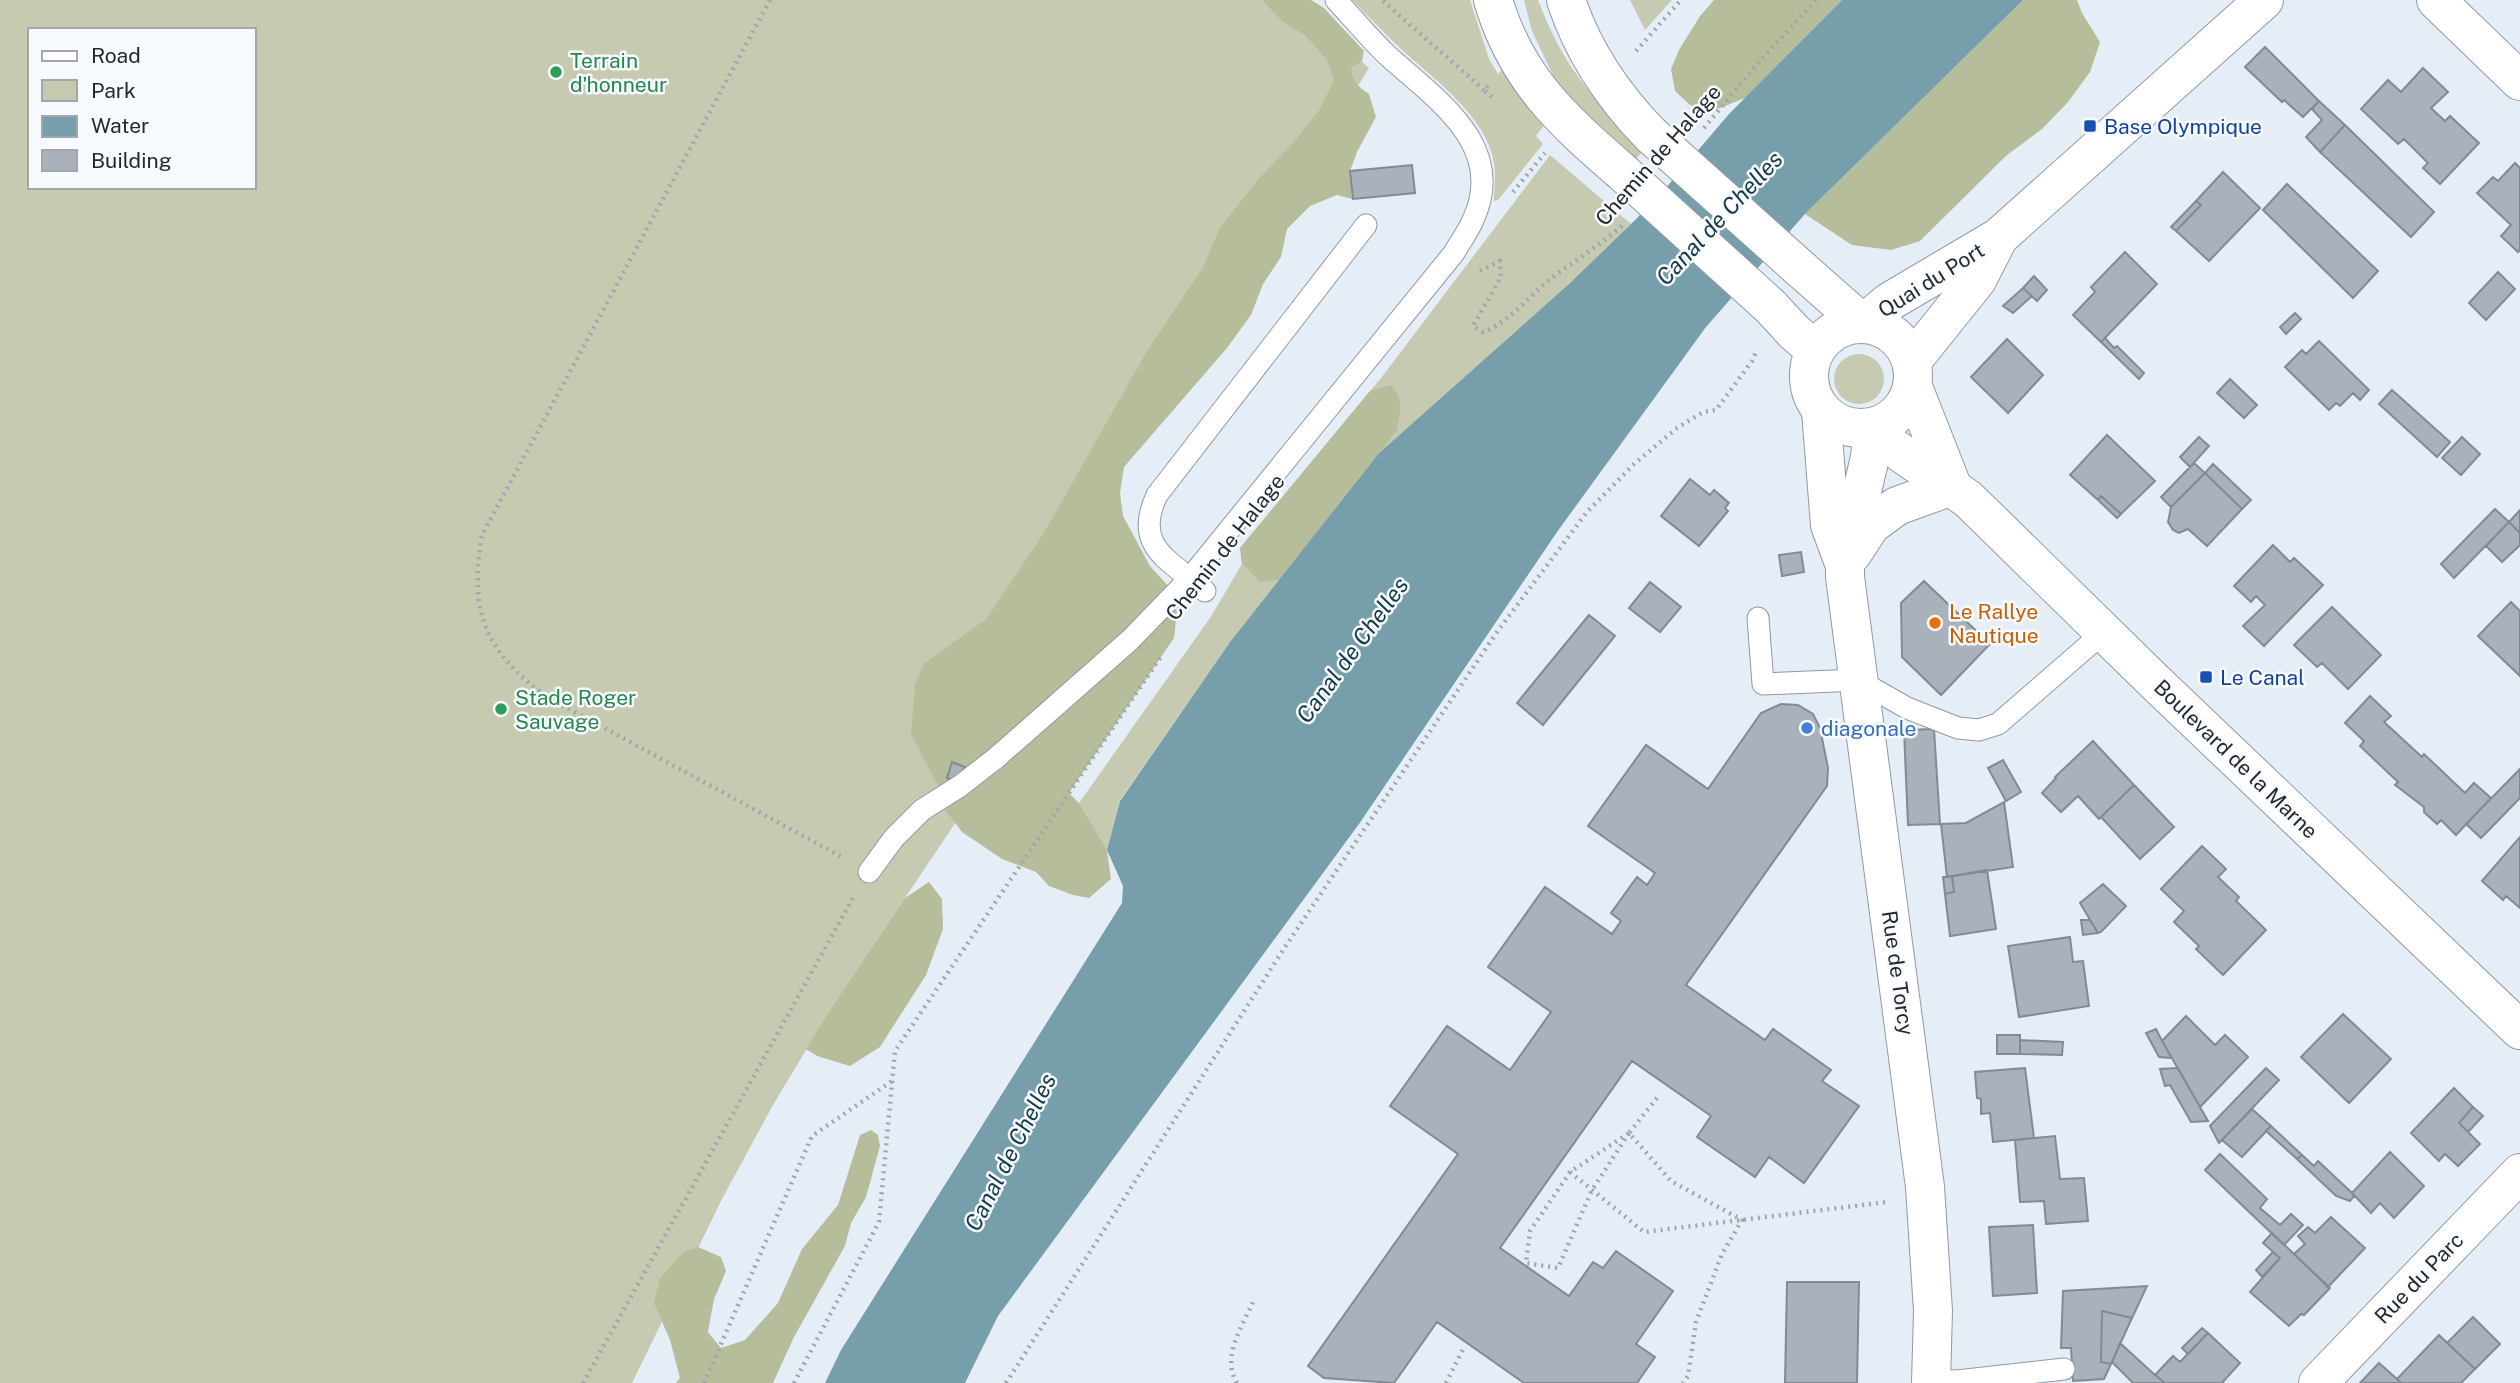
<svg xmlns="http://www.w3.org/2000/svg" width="2520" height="1383" font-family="'Public Sans',sans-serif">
<rect width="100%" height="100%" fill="#e5eef7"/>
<!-- green -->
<path fill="#c5cab1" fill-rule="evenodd" d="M0,0H1288L1369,68L1124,467L1003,752L833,1005L773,1105L722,1199L632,1383H0ZM30,30H254V187H30Z
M1352,0H1470L1489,59L1498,74L1502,70L1548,120L1536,136L1543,144L1498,200L1494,201C1494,189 1496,175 1494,163C1487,117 1434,79 1402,50C1385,34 1369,17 1352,0Z
M1524,0H1538C1564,68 1592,100 1647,147L1630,165L1559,88L1532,31Z
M1630,0H1672L1645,30Z
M1550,155L1631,224L1570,283L1379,453L1230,642L1120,800L1107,850L1079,803L1210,618L1242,564L1240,548L1381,378Z
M1834 379a25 25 0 1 1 50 0a25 25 0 1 1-50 0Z"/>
<!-- forest -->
<path fill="#b6bd9b" d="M1262,0H1311L1324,8L1364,51L1362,61L1351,68C1352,80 1358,87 1369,94L1376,117L1357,152L1350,171L1352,199L1337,195L1310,206L1287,229L1281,257L1263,284L1251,315L1227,348L1124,467L1120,493L1123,516L1150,566L1170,588L1177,611L1174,638L1069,793L1079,803L1107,850L1111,879L1089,898L1073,895L1049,886L1036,872L1002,859L962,832L946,811L940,790L911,734L915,684L925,663L986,619L1044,533L1147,351L1202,269L1220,228L1260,177L1294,142L1320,109L1334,80L1327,60L1305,35L1283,22Z
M1714,0H1842L1745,98L1720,108L1704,110L1690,105L1675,91L1671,69L1679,50L1700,16Z
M2023,0H2077L2082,13L2100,42L2090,72L2068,102L2042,129L2007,155L1920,241L1891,250L1852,245L1805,214Z
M1391,385C1404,400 1400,411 1397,430L1279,580L1260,582L1242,564L1240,548L1370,391Z
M929,882L942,899L943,929L926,975L880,1047L850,1066L817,1056L806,1049L833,1005L905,898Z
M871,1130L878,1135L880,1146L866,1197L851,1223L845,1246L794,1337L773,1383H676L680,1378L670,1340L654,1303L660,1278L684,1252L698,1247L721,1257L726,1271L714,1299L708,1332L721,1348L745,1340L778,1303L802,1249L838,1205L860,1135Z"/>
<!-- water -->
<path fill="#779fab" d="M1842,0H2023L1805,214L1706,327L1557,532L1359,824L998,1316L965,1383H825L841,1350L1122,903L1123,886L1107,850L1120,801L1230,642L1379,453L1570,283L1631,224L1659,196L1729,114Z"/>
<!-- building -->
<path fill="#a9b1ba" stroke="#828a93" stroke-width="2" d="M2265,47L2319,101L2303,117L2284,100L2282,102L2245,67Z
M2423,68L2448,92L2431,108L2445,121L2450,116L2479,143L2440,184L2423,168L2428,163L2404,139L2398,144L2361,109L2388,80L2401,92Z
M2319,101L2345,125L2320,152L2306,137L2322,120L2312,109Z
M2345,125L2434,212L2411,237L2320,152Z
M2515,163L2520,168V250L2518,252L2501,236L2511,225L2477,193L2493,177L2498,181Z
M1412,165L1415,193L1353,199L1350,171Z
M2223,172L2260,208L2209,261L2176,231L2201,205L2196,201Z
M2287,184L2378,271L2353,298L2263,210Z
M2196,201L2201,205L2176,231L2171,227Z
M2125,252L2157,284L2101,342L2073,315L2095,292L2091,287Z
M2498,272L2515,289L2486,320L2469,303Z
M2034,276L2047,290L2037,301L2023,288Z
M2023,288L2032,296L2013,313L2003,306Z
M2295,313L2301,319L2286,334L2280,327Z
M2105,338L2114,348L2117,346L2144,373L2139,379L2101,342Z
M2007,339L2043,375L2008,413L1971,377Z
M2319,341L2369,390L2360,400L2353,393L2340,406L2336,403L2329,410L2285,367L2302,350L2306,354Z
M2230,379L2257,405L2244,418L2217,393Z
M2392,390L2450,442L2437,457L2379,404Z
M2107,435L2155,481L2121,514L2101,496L2098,500L2070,475Z
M2199,437L2209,446L2190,467L2180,457Z
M2462,437L2480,454L2461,475L2442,458Z
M2194,463L2205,473L2171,507L2161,497Z
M2213,464L2251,500L2242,509L2205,473Z
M2205,473L2242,509L2207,546L2188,529L2179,533L2173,530L2168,522L2171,507Z
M1690,479L1710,495L1714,490L1729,503L1725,508L1728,511L1699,546L1661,516Z
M2101,496L2121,514L2117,518L2098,500Z
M2495,509L2509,522L2454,578L2441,564Z
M2520,510V533L2509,522Z
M2509,522L2520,533V545L2502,562L2486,546Z
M2273,545L2290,562L2294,558L2323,585L2264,646L2243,626L2265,605L2256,596L2251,602L2234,586Z
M1801,552L1804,572L1782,576L1779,555Z
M1924,581L1990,644L1941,695L1902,657L1901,603Z
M1650,582L1681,607L1660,632L1629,608Z
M2511,602L2520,611V676L2478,636Z
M2332,607L2381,655L2348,689L2322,663L2317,667L2294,645Z
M1589,615L1615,636L1543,725L1517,703Z
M2370,696L2391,716L2384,722L2422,757L2424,754L2465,793L2474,783L2491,798L2456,835L2441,820L2437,824L2424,812V807L2395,785L2398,782L2360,746L2364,741L2345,723Z
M1781,704L1798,705L1813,714L1820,728L1828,768L1827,786L1686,985L1765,1040L1773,1029L1831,1070L1822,1081L1859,1106L1804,1183L1769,1157L1755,1177L1697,1137L1711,1116L1632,1061L1500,1248L1569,1296L1593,1262L1603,1268L1616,1251L1673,1291L1636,1344L1655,1357L1637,1383H1524L1437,1322L1394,1383L1324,1378L1308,1366L1458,1154L1390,1106L1447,1026L1510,1070L1551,1012L1488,967L1545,887L1612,934L1621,921L1611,913L1637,877L1647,885L1655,873L1588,826L1646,745L1708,789L1761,713Z
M1934,729L1940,824L1908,825L1904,730Z
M2093,741L2134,785L2099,819L2078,796L2061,812L2042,793L2056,778L2055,777Z
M2003,760L2021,792L2006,801L1988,768Z
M952,762L965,767L959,783L947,778Z
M2520,769V798L2481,838L2466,824Z
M2134,785L2174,827L2140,859L2101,817Z
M2004,802L2013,867L1947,877L1941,824L1966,823Z
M2520,837V908L2506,896L2503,900L2482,881Z
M2202,846L2226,869L2218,877L2239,897L2236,901L2266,930L2223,975L2196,949L2199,946L2174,922L2184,911L2161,889Z
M1987,870L1996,929L1950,936L1945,894L1954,892L1952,876Z
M1952,876L1954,892L1945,894L1943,877Z
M2103,884L2126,906L2101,932L2098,933L2080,903Z
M2081,920H2090L2098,933L2083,935Z
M2070,937L2073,962L2083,961L2089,1006L2019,1017L2008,946Z
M2343,1014L2391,1059L2349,1103L2301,1057Z
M2186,1016L2215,1045L2225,1035L2248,1057L2200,1107L2162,1041Z
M2156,1029L2162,1041L2172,1058L2159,1057L2146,1033Z
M1997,1035H2020V1054H1997Z
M2020,1040L2063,1042L2062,1055L2020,1054Z
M2025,1068L2034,1138L1993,1142L1990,1113L1981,1114V1099L1977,1098L1975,1072Z
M2178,1068L2200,1107L2208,1121L2191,1122L2170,1085L2165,1086L2160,1069Z
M2266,1068L2279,1080L2219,1143L2210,1126Z
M2454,1088L2473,1107L2459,1123L2480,1144L2458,1166L2445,1154L2439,1161L2411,1133Z
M2473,1107L2483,1116L2468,1132L2459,1123Z
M2252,1109L2271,1126L2242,1157L2222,1140Z
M2271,1126L2302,1155L2297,1159L2266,1131Z
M2055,1136L2060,1179L2084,1178L2088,1221L2046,1224L2044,1201L2020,1202L2015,1140Z
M2390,1152L2424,1186L2394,1218L2380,1203L2371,1213L2352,1193Z
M2220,1154L2267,1199L2260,1208L2280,1225L2291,1214L2303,1225L2284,1245L2205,1170Z
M2302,1155L2314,1166L2318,1161L2352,1193L2354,1196L2350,1201L2336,1196L2297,1159Z
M2331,1217L2365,1248L2328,1287L2294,1254L2305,1244L2298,1236L2308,1227L2315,1233Z
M2033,1225L2037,1293L1993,1296L1989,1227Z
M2272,1233L2330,1288L2304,1315L2301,1314L2289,1326L2250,1292L2280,1258L2263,1243Z
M2273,1252L2280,1258L2262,1277L2256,1270Z
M1787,1282H1859L1857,1383H1785Z
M2147,1286L2132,1318L2102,1311L2101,1362L2111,1364L2104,1379L2073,1381L2071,1348H2061L2063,1291Z
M2102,1311L2132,1318L2111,1364L2101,1362Z
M2473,1317L2500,1344L2475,1369L2447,1343Z
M2202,1328L2208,1333L2188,1354L2182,1348Z
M2208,1333L2240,1363L2222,1383H2165L2155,1375L2173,1356L2180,1362Z
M2439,1335L2475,1369L2461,1383H2401L2397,1379Z
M2120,1343L2155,1375L2165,1383H2133L2112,1362Z
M2379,1363L2397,1379L2401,1383H2360Z"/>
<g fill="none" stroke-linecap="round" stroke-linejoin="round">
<defs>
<path id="service" d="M1205,591C1171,560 1132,548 1157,495L1366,225
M1758,618L1763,684L1858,680L1907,708L1958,728L1979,730L1998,724L2104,632
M869,872L894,838L922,810L960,786L996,758L1130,640L1190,578L1454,253C1460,242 1468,232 1473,220C1508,145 1435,99 1387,55C1369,38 1353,18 1336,0
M1931,1380L1957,1381L2064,1369"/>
<path id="minor" d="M2436,0L2520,81
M1863,324L1889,302L1999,237L2264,0
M1912,361L1977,280L1998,239
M1821,411L1830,525L1844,563
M1873,427L1870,457L1845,565V577L1925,1187L1933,1311L1931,1383
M1852,554L1871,525L1897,506L1952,486
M2318,1383L2520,1173"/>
<path id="secondary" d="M1493,0C1516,78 1561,119 1620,170
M1566,0C1583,52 1613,96 1651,135
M1803,271L1863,324
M1771,307L1794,332L1815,350
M1809 376a52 52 0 1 1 104 0a52 52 0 1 1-104 0Z
M1913,387L1952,486
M1873,427L1891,446L1968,499L2154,681L2520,1030"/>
</defs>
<!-- service casing -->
<use href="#service" stroke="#9199a2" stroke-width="23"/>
<!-- minor casing -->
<use href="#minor" stroke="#9199a2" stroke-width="40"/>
<!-- secondary casing -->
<use href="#secondary" stroke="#9199a2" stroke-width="40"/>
<!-- path -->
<path stroke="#9ea5ab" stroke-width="4.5" stroke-dasharray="2 5" stroke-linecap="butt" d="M770,0L482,535C469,612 484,651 547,697L842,857
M1383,1L1484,90
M1636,51L1681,0
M1488,86L1484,90L1494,99
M1704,128L1758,63L1816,0
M1513,192L1545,153
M1480,271L1500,261L1501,277L1473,326L1483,332C1511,322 1530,294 1553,277C1577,259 1602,244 1624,224
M1657,1098L1629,1133L1671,1181L1742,1220L1722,1254L1696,1322L1688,1376L1683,1383
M1629,1133L1592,1190L1558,1268L1526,1263L1530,1231L1570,1172Z
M1570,1172L1644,1232L1887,1202
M583,1383L853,898
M704,1383L812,1136L892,1081
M794,1383L879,1222L895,1051L1162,655
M1006,1383L1285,947L1497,632L1587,512L1634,464L1677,428L1703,412L1716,410L1752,361L1757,350
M1237,1383C1221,1357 1242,1327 1253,1302
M1446,1383L1463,1349"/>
<!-- service -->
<use href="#service" stroke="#fff" stroke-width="21"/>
<!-- minor -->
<use href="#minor" stroke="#fff" stroke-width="38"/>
<!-- secondary -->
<use href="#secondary" stroke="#fff" stroke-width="38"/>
<defs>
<path id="secondary-bridge" d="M1651,135L1803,271
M1620,170L1771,307"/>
</defs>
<!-- secondary-bridge casing -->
<use href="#secondary-bridge" stroke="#9199a2" stroke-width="40" stroke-linecap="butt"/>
<!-- secondary-bridge -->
<use href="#secondary-bridge" stroke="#fff" stroke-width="38"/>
</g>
<!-- markers -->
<g fill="#2e9e5b" stroke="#f7fafe" stroke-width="2.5">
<circle cx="556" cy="72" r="7"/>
<circle cx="501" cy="709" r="7"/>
</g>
<g fill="#1a4fb4" stroke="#f7fafe" stroke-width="2.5">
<rect x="2083" y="119" width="14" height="14" rx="3.5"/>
<rect x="2199" y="670" width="14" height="14" rx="3.5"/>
</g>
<circle fill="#e8710a" stroke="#f7fafe" stroke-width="2.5" cx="1935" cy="623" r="7"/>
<circle fill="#3f7fe0" stroke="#f7fafe" stroke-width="2.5" cx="1807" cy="728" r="7"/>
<g text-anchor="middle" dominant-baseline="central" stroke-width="5" stroke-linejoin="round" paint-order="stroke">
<!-- leisure labels -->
<g font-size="21" fill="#27864d" stroke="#f7fafe" text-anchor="start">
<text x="570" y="60">Terrain<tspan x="570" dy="24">d'honneur</tspan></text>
<text x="515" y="697">Stade Roger<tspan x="515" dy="24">Sauvage</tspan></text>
</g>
<!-- transit labels -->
<g font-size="21" fill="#164399" stroke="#f7fafe" text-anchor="start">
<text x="2104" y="126">Base Olympique</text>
<text x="2220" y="677">Le Canal</text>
</g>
<!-- street labels -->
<g font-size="21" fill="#26292c" stroke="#f7fafe">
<text transform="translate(1658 155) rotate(-49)">Chemin de Halage</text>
<text transform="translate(1931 280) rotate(-32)">Quai du Port</text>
<text transform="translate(1225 547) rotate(-52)">Chemin de Halage</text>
<text transform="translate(2236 759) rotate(44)">Boulevard de la Marne</text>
<text transform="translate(1898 973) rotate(82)">Rue de Torcy</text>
<text transform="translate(2419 1278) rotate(-46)">Rue du Parc</text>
</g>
<!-- food labels -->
<g font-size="21" fill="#c56008" stroke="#f7fafe" text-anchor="start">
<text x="1949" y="611">Le Rallye<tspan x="1949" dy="24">Nautique</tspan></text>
</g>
<!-- shop labels -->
<g font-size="21" fill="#366cbe" stroke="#f7fafe" text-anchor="start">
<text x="1821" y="728">diagonale</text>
</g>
<!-- water labels -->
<g font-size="23" font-style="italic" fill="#143a44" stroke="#f7fafe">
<text transform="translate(1719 218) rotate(-47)">Canal de Chelles</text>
<text transform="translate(1352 650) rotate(-54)">Canal de Chelles</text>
<text transform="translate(1010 1152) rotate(-63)">Canal de Chelles</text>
</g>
</g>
<!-- legend -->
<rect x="28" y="28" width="228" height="161" fill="#f7fafe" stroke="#a3a6aa" stroke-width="2"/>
<rect x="42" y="51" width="35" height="10" fill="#ffffff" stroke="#a3a6aa" stroke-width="2"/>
<text x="91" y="63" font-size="21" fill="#26292c">Road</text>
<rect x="42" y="80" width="35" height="21" fill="#c5cab1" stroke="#a3a6aa" stroke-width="2"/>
<text x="91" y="98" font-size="21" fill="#26292c">Park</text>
<rect x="42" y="116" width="35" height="21" fill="#779fab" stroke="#a3a6aa" stroke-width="2"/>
<text x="91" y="133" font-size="21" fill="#26292c">Water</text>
<rect x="42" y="150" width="35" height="21" fill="#a9b1ba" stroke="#a3a6aa" stroke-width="2"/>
<text x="91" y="168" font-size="21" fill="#26292c">Building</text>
</svg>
